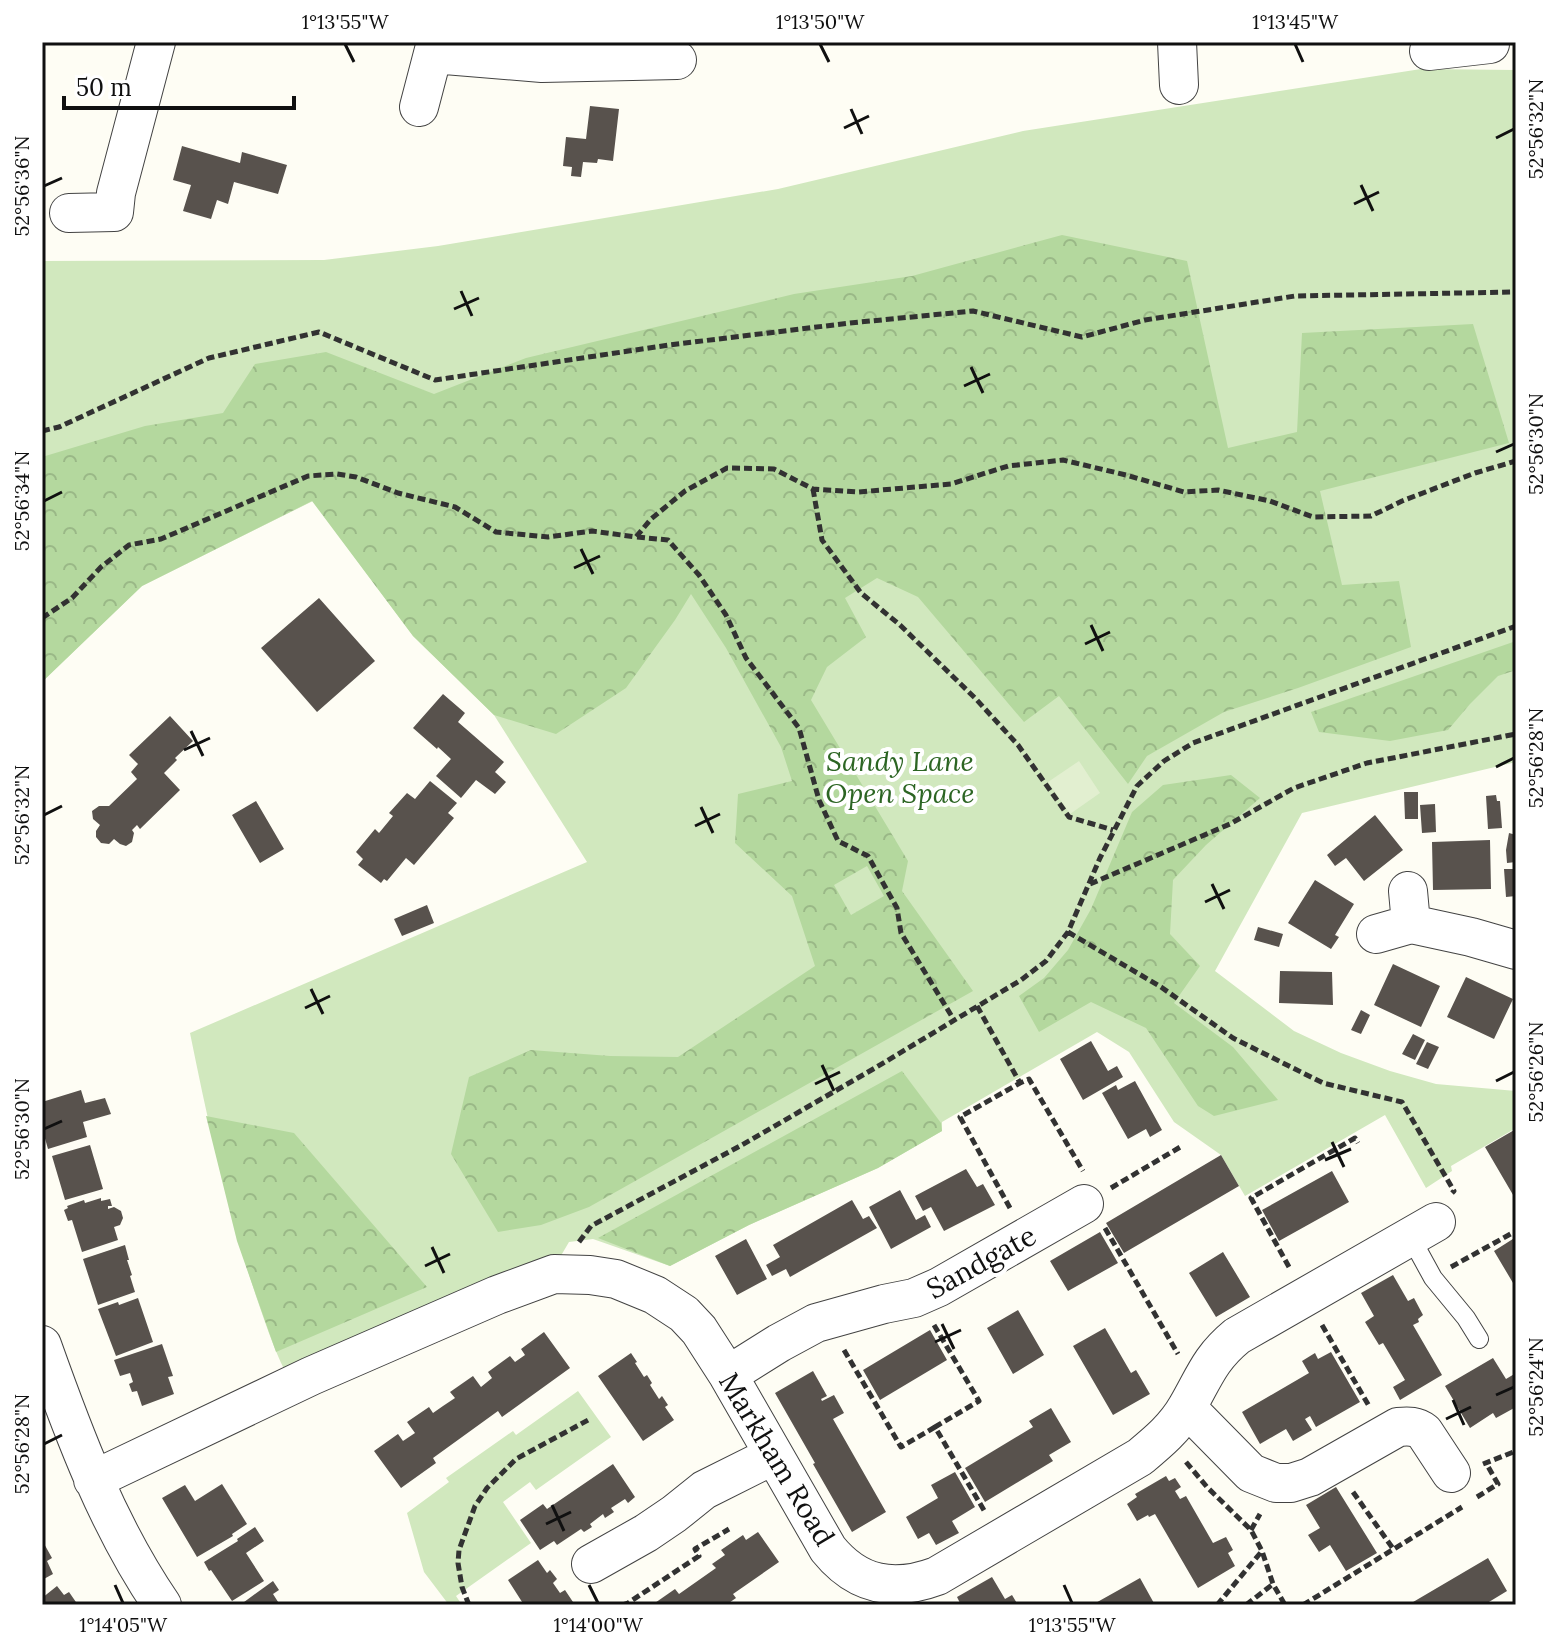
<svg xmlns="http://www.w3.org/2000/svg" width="1558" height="1647" font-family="Lora,serif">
<defs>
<pattern id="forest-crowns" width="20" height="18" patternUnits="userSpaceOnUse" patternTransform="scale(2)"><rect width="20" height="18" fill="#b4d89e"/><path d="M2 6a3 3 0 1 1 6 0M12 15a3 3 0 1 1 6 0" fill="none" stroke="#9ab887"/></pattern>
</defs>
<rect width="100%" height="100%" fill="#fefdf4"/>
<!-- grass -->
<path fill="#d1e8be" d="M1421,69L1516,70V762L1302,813L1215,971L1294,1031L1341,1053L1390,1071L1436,1084L1516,1091V1128L1451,1166L1452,1171L1426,1188L1385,1115L1245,1196L1221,1155L1174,1122L1129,1052L1097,1032L942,1122V1131L878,1168L749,1225L670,1266L593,1239L569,1242L559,1259L285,1371C273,1347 265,1322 256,1296C227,1210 208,1122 190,1033L587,862L494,715L413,636L313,501L142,586L42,682V261L324,260L438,246L778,189L1023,131Z
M578,1391L611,1437L536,1490L530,1482L503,1502L531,1543L456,1596L462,1605H449L424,1572L407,1513L449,1482L446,1478L513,1431L516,1435Z"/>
<!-- forest -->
<path fill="url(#forest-crowns)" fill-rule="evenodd" d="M1062,235L1187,261L1228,448L1297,432L1302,333L1473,324L1509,443L1320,491L1342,585L1399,581L1411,647L1298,688L1224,712L1147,756L1128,784L1059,696L1024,722L918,597L877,578L845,598L866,637L827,667L811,700L908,861L902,891L973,991L589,1207L541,1225L498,1232L451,1154L469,1077L531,1050L610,1056L678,1057L815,966L792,896L735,843L738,794L792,781L781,747L726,648L691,594L675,620L626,688L556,734L494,715L413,636L312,501L142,586L42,682V457L145,426L223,413L255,364L326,352L434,394L526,358L794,294L912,276ZM867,866L884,896L851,915L834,885Z
M1516,641V670L1498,676L1470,704L1448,730L1390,741L1319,732L1311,712Z
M1231,775L1260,798L1206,845L1173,880L1170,934L1200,966L1174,1003L1233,1047L1278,1100L1214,1116L1198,1106L1146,1028L1091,1002L1039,1032L1019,996L1044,978L1068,950L1091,909L1132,812L1163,785Z
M902,1071L941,1123L942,1131L878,1168L749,1225L670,1266L598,1238Z
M206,1116L294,1133L427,1287L276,1352L237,1241Z"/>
<!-- pitch -->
<path fill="#e2efd0" d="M1079,761L1100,793L1070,814L1048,782Z"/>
<!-- building -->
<path fill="#58524d" d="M590,106L619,109L613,161L598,159L597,163L583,162L581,177L571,176L572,167L563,166L566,137L586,139Z
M182,146L240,163L242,152L287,165L278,194L234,182L228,204L217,200L211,219L183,211L191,185L173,180Z
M319,598L375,661L317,712L261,648Z
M443,694L465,713L458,722L504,762L495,772L506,782L495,794L476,780L461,798L436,776L451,759L438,747L437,749L413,728Z
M170,716L193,741L175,758L177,760L164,773L180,790L140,829L137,825L132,830L134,833L132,842L126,846L120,844L114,839L109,844L101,843L96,837V831L100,825L93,819L92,811L99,806H109L137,779L131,772L138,764L129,755Z
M430,781L457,803L448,813L454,818L414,865L406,858L387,881L384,879L381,883L358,865L363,859L356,852L375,829L379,833L393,816L389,813L407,793L415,799Z
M1404,792H1418V819H1405Z
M1496,795L1497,801H1500L1502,828L1488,829L1486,796Z
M256,801L284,849L260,863L232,815Z
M1435,804L1436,832L1422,833L1420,805Z
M1375,815L1403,850L1364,881L1346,858L1335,866L1327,855Z
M1509,833L1516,835V862L1507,863L1506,850Z
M1490,840L1491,889L1433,890L1432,842Z
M1504,869H1516V896L1506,897Z
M1315,880L1354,904L1335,935L1339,937L1331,949L1288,923Z
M427,905L434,923L402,936L394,919Z
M1258,927L1283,934L1279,947L1254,940Z
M1393,964L1440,986L1421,1027L1374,1005Z
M1280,971L1332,972L1333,1005L1279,1003Z
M1466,977L1513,999L1494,1039L1447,1017Z
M1361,1010L1370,1015L1361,1034L1351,1030Z
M1413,1034L1425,1040L1415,1060L1402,1054Z
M1091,1041L1108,1071L1117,1066L1123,1077L1083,1100L1060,1059Z
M1427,1042L1439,1047L1428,1069L1416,1064Z
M1135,1081L1162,1130L1150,1137L1146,1129L1128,1139L1102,1093L1116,1085L1118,1090Z
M81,1090L85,1103L105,1098L111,1114L83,1122L87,1137L48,1149L42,1128V1102Z
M1516,1129V1200L1485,1147Z
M90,1145L103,1189L65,1200L52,1156Z
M1221,1155L1239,1186L1124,1253L1106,1223Z
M966,1169L977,1187L983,1184L995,1205L944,1231L931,1207L923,1211L915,1196Z
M1332,1171L1349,1202L1279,1241L1262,1210Z
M900,1190L916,1220L925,1215L931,1227L891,1249L869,1207Z
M101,1198V1201L110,1199L112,1206H108V1209L114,1207L121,1211L123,1218L120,1225L114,1227L118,1240L82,1252L72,1220L68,1221L64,1210L68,1208L67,1206L84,1200L85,1203Z
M852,1200L863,1219L869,1216L877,1228L790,1277L786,1269L772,1276L766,1265L780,1257L773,1245Z
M1100,1232L1118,1263L1068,1291L1050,1261Z
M1516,1237V1288L1494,1251Z
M746,1239L767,1279L737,1295L715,1256Z
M125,1245L129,1260H127L132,1275L130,1276L135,1292L98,1305L83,1259Z
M1223,1252L1250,1297L1216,1317L1189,1273Z
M1393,1275L1408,1301L1414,1298L1423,1315L1418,1319L1419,1322L1413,1325L1442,1375L1400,1400L1393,1387L1405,1380L1383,1343L1379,1345L1365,1322L1374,1316L1361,1293Z
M138,1298L153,1342L116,1356L98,1309L118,1302L119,1305Z
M1018,1310L1044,1355L1013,1374L987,1328Z
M1105,1328L1131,1373L1136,1370L1150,1394L1113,1415L1073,1346Z
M930,1330L947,1360L880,1400L863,1370Z
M544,1332L570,1368L502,1417L498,1411L433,1458L436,1463L401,1488L374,1451L398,1434L403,1441L415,1433L407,1422L429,1407L433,1413L443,1406L455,1398L450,1392L473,1376L481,1387L492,1378L488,1372L510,1356L515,1362L525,1355L521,1349Z
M162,1344L173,1376L168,1377L174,1394L142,1406L137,1391L132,1392L129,1384L133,1382L130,1373L120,1376L114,1360Z
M1331,1352L1360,1402L1316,1427L1310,1416L1305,1419L1312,1430L1293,1441L1286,1429L1260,1444L1242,1412L1309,1373L1302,1361L1315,1353L1318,1359Z
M631,1353L637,1362L635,1363L644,1377L647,1375L652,1383L650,1385L659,1399L662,1396L668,1405L665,1407L674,1420L643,1441L598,1376Z
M1493,1358L1506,1379L1516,1373V1407L1496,1418L1493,1413L1470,1428L1445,1386Z
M813,1371L827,1396L821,1399L822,1401L834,1395L844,1413L833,1419L886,1512L852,1532L813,1464L815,1463L775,1393Z
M1051,1408L1071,1442L1049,1455L1053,1461L985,1502L965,1468L1033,1427L1029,1421Z
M613,1464L635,1497L628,1503L625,1499L611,1508L614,1512L605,1518L603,1514L590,1524L592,1527L584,1532L581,1529L557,1545L554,1541L540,1550L520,1520L543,1504L547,1509Z
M955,1472L975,1507L952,1521L959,1533L936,1545L929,1533L918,1539L906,1517L938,1498L931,1485Z
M1166,1476L1169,1481L1175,1478L1181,1487L1175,1491L1180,1499L1186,1496L1213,1543L1226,1537L1233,1550L1228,1553L1235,1566L1198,1588L1155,1514L1149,1517L1148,1515L1137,1521L1127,1504L1137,1497L1135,1494Z
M222,1484L247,1524L232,1534L233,1536L197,1557L162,1498L185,1485L195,1501Z
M1336,1487L1377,1553L1346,1571L1330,1545L1319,1552L1308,1535L1320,1528L1306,1505Z
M255,1527L264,1541L246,1553L264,1581L232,1601L211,1570L209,1571L204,1562L238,1541L237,1539Z
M758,1532L779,1562L733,1594L736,1598L726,1605H652L675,1589L679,1594L716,1568L712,1564L725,1555L721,1550L743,1535L746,1540Z
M42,1540L52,1558L47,1561L53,1574L42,1580Z
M1488,1558L1507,1591L1484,1605H1408Z
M538,1560L547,1573L550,1570L557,1579L553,1583L560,1593L565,1590L575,1605H524L508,1580Z
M992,1577L1005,1599L1012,1595L1018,1605H961L957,1597Z
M1140,1578L1155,1605H1092L1117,1591Z
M273,1581L279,1590L273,1594L280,1605H240Z
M57,1586L64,1595L69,1592L78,1605H42V1598Z"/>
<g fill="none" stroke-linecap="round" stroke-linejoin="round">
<defs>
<path id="lane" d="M1410,1236L1433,1278L1466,1318L1479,1339"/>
<path id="street" d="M1177,42L1179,85
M1429,51L1490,44
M433,54L542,63L677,60
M419,107L436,42
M69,213L114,212L116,193L156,42
M1408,891L1411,924
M1376,934L1411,924L1471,937L1516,950
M42,1345C74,1435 108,1526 162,1605
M728,1375L779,1343L816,1323L884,1304L914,1298L939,1287L1084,1204
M1187,1408L1251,1473L1276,1483H1291L1310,1477L1398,1427C1409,1426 1416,1426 1424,1432L1451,1473
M93,1480L311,1376L497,1295L554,1274L590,1275L616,1279L655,1295L684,1314L699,1330L728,1375L828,1549C858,1586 894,1592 937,1576L1140,1457C1158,1442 1175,1428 1187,1407C1204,1378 1209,1359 1237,1336L1436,1222
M591,1564L646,1533L674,1514L704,1490L774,1455"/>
</defs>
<!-- lane casing -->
<use href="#lane" stroke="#434343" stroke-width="20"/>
<!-- street casing -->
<use href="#street" stroke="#434343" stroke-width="40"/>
<!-- path -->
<path stroke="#323232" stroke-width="5" stroke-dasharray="8 4" stroke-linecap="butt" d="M42,431L59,427L209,358L319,332L435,380L669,345L850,323L973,311L1082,337L1145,320L1295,296L1516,292
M813,489L822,540L861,593L900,625L975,698L1018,745L1069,817L1113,830
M637,537L668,540L699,575L726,615L746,658L799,728L819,800L838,841L868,856L897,908L901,933L954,1020
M42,618L72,598L101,567L129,545L161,539L308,476L337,474L356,477L398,493L455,507L496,532L548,537L592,531L636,537L651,519L685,491L727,468L774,469L813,489L858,492L951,484L1008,466L1063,460L1126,475L1184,492L1218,490L1270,501L1313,517L1371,516L1402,501L1475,473L1516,461
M1090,884L1230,824L1294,788L1367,763L1516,734
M1068,932L1161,987L1233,1038L1323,1083L1402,1102L1454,1191L1452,1193
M977,1006L1020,1083L1029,1079L1083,1171
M1111,1188L1182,1146
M1010,1208L960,1117L1020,1083
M1105,1228L1178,1354
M579,1242L591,1226L740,1146L875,1068L1021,980L1046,961L1068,932L1100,858L1137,786L1164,761L1193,743L1516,626
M1289,1267L1251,1198L1355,1138L1358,1143
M1451,1267L1516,1231
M934,1325L979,1401L935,1427L985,1512
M1322,1325L1369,1406
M844,1350L901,1447L935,1427
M1186,1462L1207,1487L1251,1530L1262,1551L1273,1584L1285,1605
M1483,1464L1516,1451
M1353,1492L1394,1550
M1477,1497L1498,1484L1486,1463
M1251,1530L1260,1514
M469,1605L462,1587L458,1563L459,1550L475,1506L487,1488L516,1459L590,1419
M622,1605L628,1603L699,1556L695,1549L729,1529
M1217,1605L1262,1551
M1246,1605L1273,1584
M1303,1605L1462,1507"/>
<!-- lane -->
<use href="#lane" stroke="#fff" stroke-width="18"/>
<!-- street -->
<use href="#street" stroke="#fff" stroke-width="38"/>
</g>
<!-- ticks -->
<path fill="none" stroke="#101010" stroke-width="3" d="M345,44L354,62M820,44L829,62M1295,44L1303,62M851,109L862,134M844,128L869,116M1496,138L1514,129M1361,185L1373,211M44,186L62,178M1354,204L1379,192M461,291L472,316M454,309L479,298M971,367L983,393M964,386L990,374M1496,452L1514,444M44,501L62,492M581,549L593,574M574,568L600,556M1091,625L1103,651M1085,644L1110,632M191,731L203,756M184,750L210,738M1496,767L1514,758M701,807L713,833M44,815L62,806M695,826L720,814M1212,884L1224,909M1205,902L1230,890M311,989L323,1014M305,1008L330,996M822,1065L834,1091M1496,1081L1514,1072M815,1084L840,1072M44,1129L62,1121M1332,1142L1344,1167M1325,1160L1351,1149M432,1247L444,1273M425,1266L450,1254M942,1324L954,1349M935,1342L961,1330M1496,1395L1514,1387M1453,1400L1464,1425M1446,1419L1471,1407M44,1444L62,1435M552,1505L564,1531M546,1524L571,1512M115,1585L123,1603M589,1585L598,1603M1064,1585L1072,1603"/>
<g text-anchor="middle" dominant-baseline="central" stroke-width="8" stroke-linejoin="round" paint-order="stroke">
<!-- park labels -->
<g font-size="28" font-style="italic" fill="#2c6523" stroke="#fff">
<text x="900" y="761">Sandy Lane<tspan x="900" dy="32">Open Space</tspan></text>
</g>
<!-- street labels -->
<g font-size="28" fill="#101010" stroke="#fff">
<text transform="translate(981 1262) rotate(-29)">Sandgate</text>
<text transform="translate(777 1459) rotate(59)">Markham Road</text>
</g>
</g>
<!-- border -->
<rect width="1558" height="1647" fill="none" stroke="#ffffff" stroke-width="88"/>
<!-- scale -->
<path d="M64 96v12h230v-12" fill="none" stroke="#101010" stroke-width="4"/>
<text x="76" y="96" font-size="24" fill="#101010" stroke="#ffffff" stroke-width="6" paint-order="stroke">50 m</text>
<rect x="44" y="44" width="1470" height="1559" fill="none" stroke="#101010" stroke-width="3"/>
<g font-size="20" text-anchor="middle" fill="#101010">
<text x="345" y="29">1°13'55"W</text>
<text x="820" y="29">1°13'50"W</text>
<text x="1295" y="29">1°13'45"W</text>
<text transform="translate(1536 129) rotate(-90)" y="7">52°56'32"N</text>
<text transform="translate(22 186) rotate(-90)" y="7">52°56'36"N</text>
<text transform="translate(1536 444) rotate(-90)" y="7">52°56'30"N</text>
<text transform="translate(22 501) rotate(-90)" y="7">52°56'34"N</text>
<text transform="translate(1536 758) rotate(-90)" y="7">52°56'28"N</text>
<text transform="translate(22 815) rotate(-90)" y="7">52°56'32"N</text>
<text transform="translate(1536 1072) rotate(-90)" y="7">52°56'26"N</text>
<text transform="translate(22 1129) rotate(-90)" y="7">52°56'30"N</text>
<text transform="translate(1536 1387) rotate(-90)" y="7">52°56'24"N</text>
<text transform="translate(22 1444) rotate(-90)" y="7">52°56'28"N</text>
<text x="123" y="1632">1°14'05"W</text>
<text x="598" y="1632">1°14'00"W</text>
<text x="1072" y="1632">1°13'55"W</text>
</g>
</svg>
